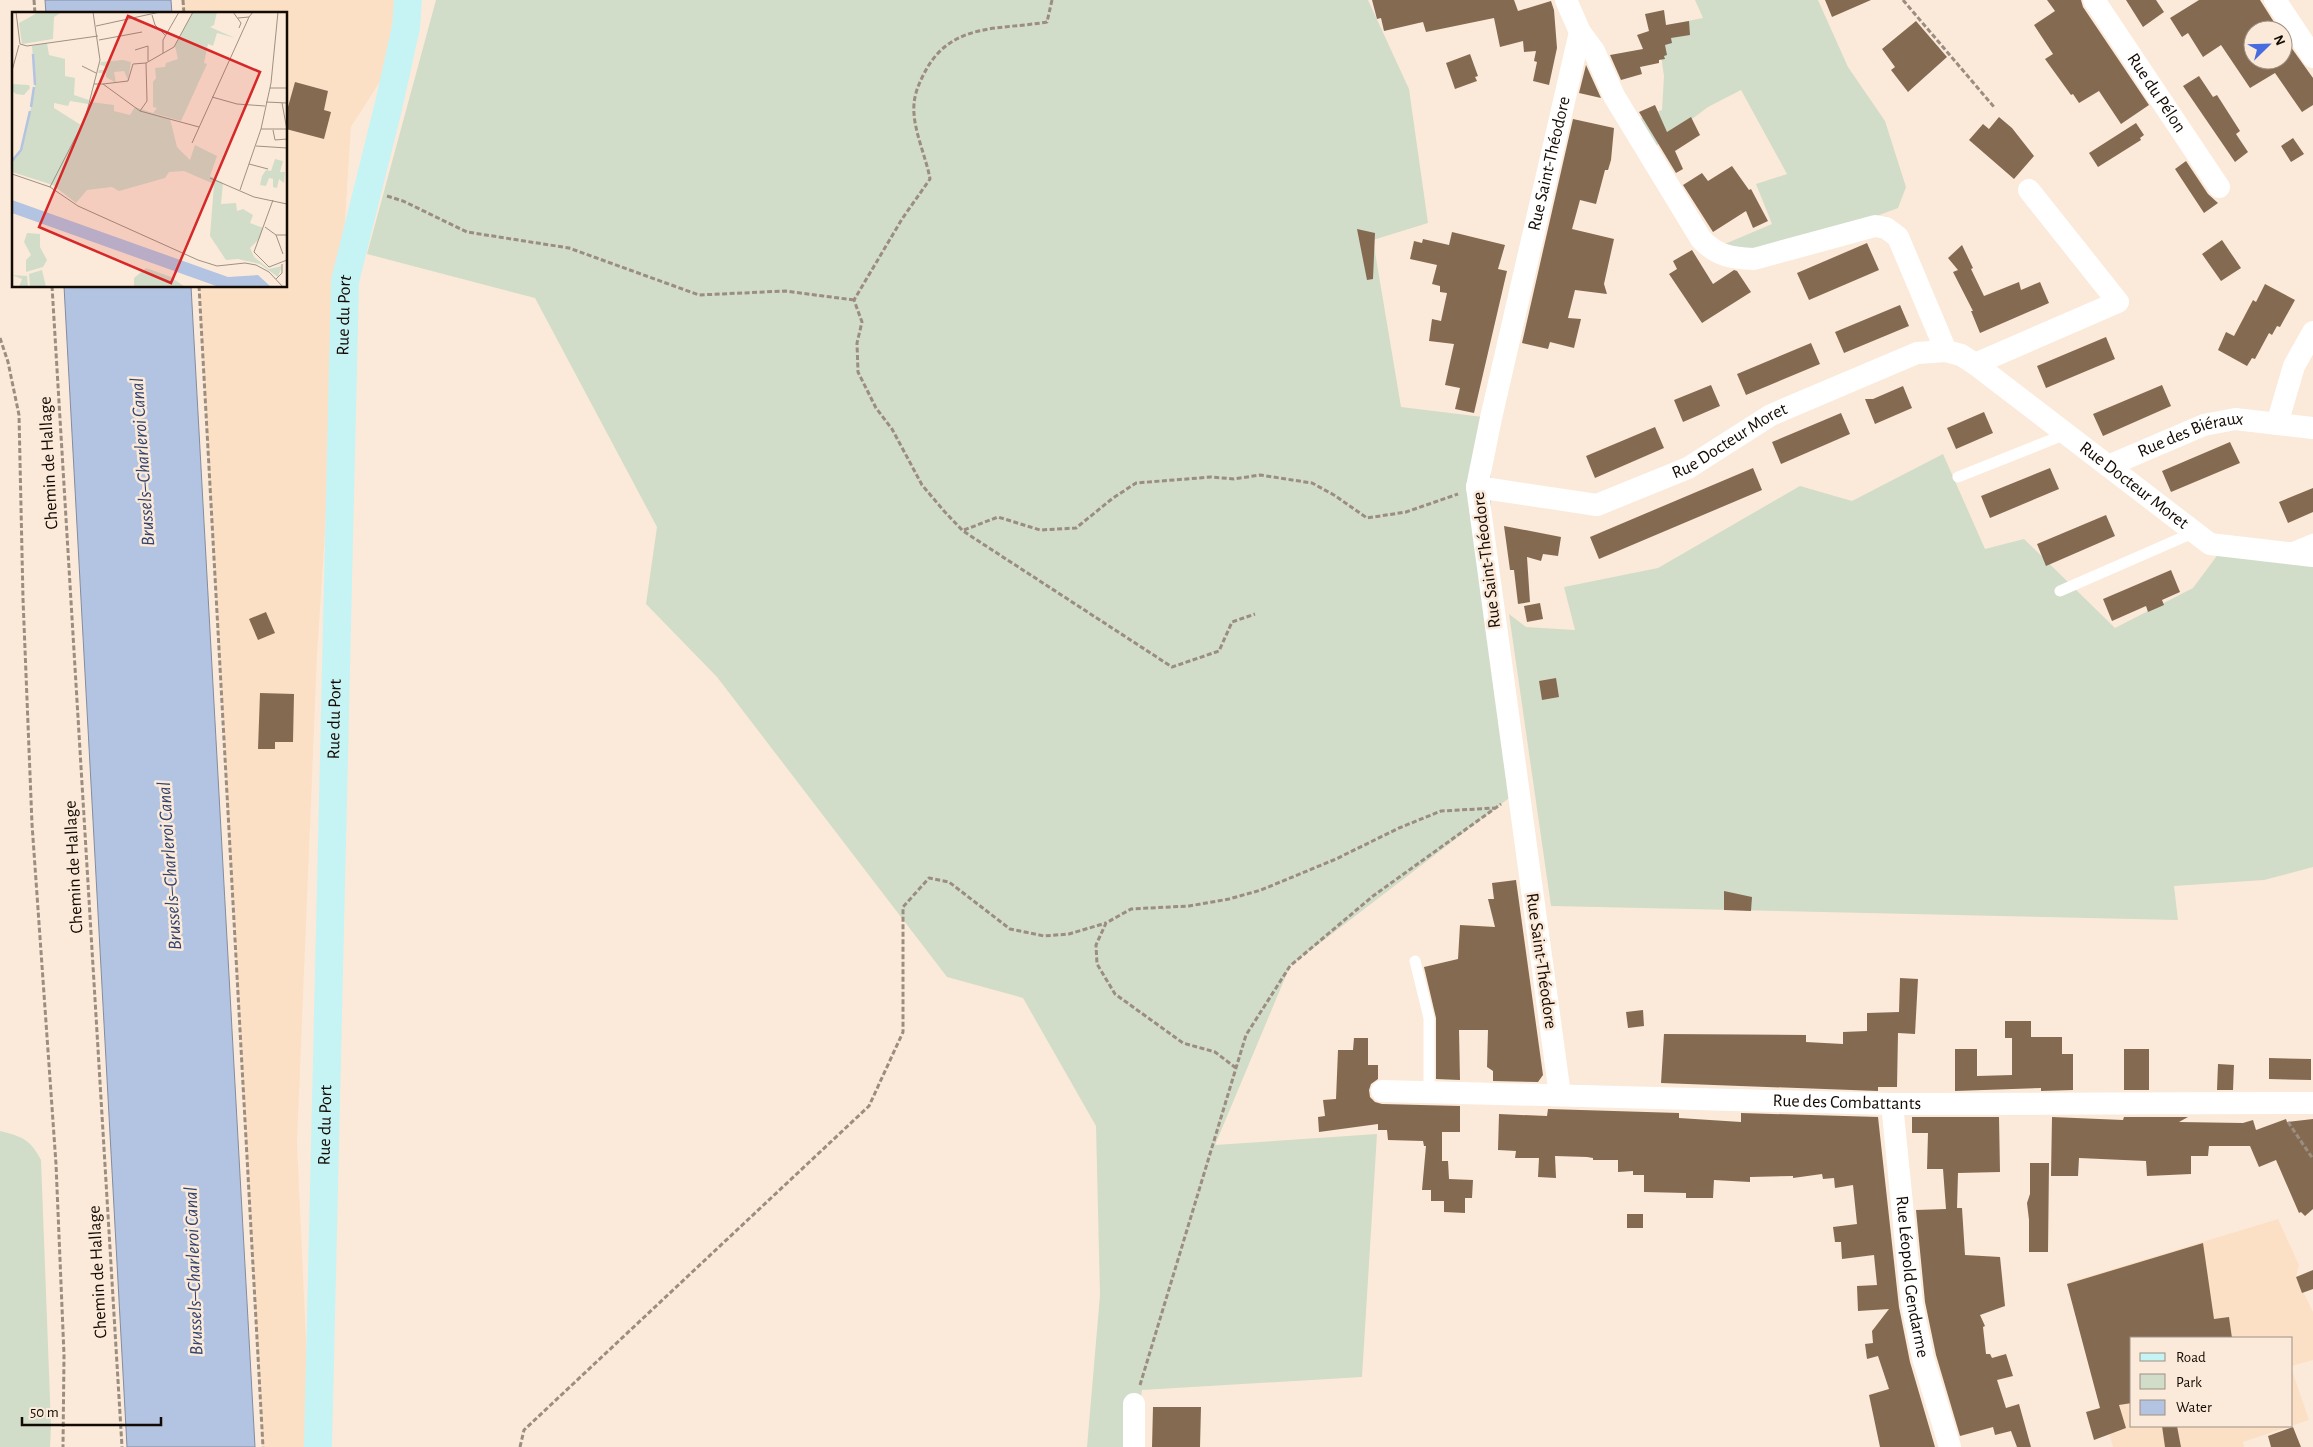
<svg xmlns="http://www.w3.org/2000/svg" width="2313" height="1447" font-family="'Alegreya Sans',sans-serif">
<rect width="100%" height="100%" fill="#fbead9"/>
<!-- built -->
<path fill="#fce0c5" d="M181,0H399L401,49L351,127L317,656L297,1143L311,1447H263L199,286H286V14H182Z
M2278,1219L2299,1265L2296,1277L2313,1312V1360L2292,1366V1338H2132V1426H2292V1370L2309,1420L2243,1442L2244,1447H2113L2067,1283Z"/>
<!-- green -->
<path fill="#d1ddc9" d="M436,0H1368L1409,89L1428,223L1373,240L1401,407L1491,418V599L1517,792L1290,966L1215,1145L1377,1134L1362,1377L1142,1390L1134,1447H1087L1100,1295L1096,1126L1023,998L947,977L717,677L646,604L657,527L535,298L367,254Z
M1695,0H1818L1848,67L1885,121L1906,187L1898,208L1775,254L1720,246L1772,224L1756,184L1787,174L1741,90L1708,107L1648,152L1641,118L1662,110L1664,76L1657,27L1703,18Z
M1943,454L1985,549L2024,539L2115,628L2193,588L2219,553L2313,560V867L2264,880L2174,886L2178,920L1551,906L1509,614L1526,627L1575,630L1564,587L1658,568L1800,486L1852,501Z
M0,1131C23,1137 30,1139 41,1160L51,1426L50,1447H0Z"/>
<!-- water -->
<path fill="#b3c3e2" stroke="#838c9f" d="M45,0H171L172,14H46Z
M64,286H191L255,1447H127Z"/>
<!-- building -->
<path fill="#856a52" d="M1372,0H1514L1518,11L1551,1L1554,10L1557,48L1549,85L1533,81L1537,62L1534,61L1536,51L1524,52L1523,41L1500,47L1494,18L1426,32L1423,22L1384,31L1381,18L1377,19Z
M1825,0H1871L1832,17Z
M2047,0H2081L2083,7L2149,105L2121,124L2099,91L2079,103L2073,94L2071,95L2045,59L2053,54L2034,25L2055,11Z
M2126,0H2156L2164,12L2143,27Z
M2199,0H2260L2279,30H2253V60H2283V36L2313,78V105L2302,112L2275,73L2250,88L2221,45L2203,57L2188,33L2182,37L2170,18Z
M1664,10L1666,25L1689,21L1690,35L1671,38L1672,43L1665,45L1667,55L1664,56L1665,59L1659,60V63L1640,67L1642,74L1621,80L1610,55L1643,49L1637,35L1649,31L1645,14Z
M1916,21L1947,57L1908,92L1891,70L1895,67L1882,49Z
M1470,54L1478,76L1475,77L1477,81L1455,89L1446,63Z
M1586,65L1601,98L1579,93Z
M2199,76L2213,97L2217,95L2240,131L2236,134L2248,152L2235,162L2183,86Z
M295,82L328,91L324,110L331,112L324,139L286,129V114Z
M1655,105L1667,132L1691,117L1700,135L1675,151L1683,169L1676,173L1639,112Z
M1999,117L2012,128L2034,156L2014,179L1969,140L1983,124L1989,129Z
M1573,119L1614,128L1611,160L1608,170H1605L1596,204L1580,200L1572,229L1614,239L1604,284L1607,294L1575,290L1568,318L1581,319L1574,348L1550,342L1548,349L1522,343Z
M2136,123L2144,135L2140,138L2141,140L2098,167L2089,153Z
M2293,138L2304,154L2291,162L2281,146Z
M2186,161L2208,194L2218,203L2204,213L2175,169Z
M1732,166L1749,190L1751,189L1768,221L1753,228L1746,211L1713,232L1683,185L1702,173L1708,181Z
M1357,229L1375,233L1373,279L1367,280Z
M1452,232L1505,245L1498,269L1507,271L1474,413L1455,409L1460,388L1445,385L1454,344L1429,341L1432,319L1441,321L1447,293L1440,292V286L1432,284L1437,265L1410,259L1414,241L1422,243L1423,239L1449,245Z
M2222,240L2241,268L2221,281L2202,254Z
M1867,243L1879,270L1809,300L1797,273Z
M1962,245L1973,268L1971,269L1984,296L2019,282L2021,290L2040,282L2049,303L1980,333L1971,311H1973L1953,272L1958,270L1948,258Z
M1692,250L1713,284L1734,270L1737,271L1751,292L1702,323L1669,274L1677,269L1673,261Z
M2265,284L2295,300L2280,327L2277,326L2272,335L2269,333L2255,359L2252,358L2247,366L2218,350L2226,332L2234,336L2253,300L2256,302Z
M1900,305L1909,326L1844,353L1835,332Z
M2106,337L2115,359L2046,388L2037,366Z
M1811,343L1820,364L1746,395L1737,374Z
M1711,385L1720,406L1683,422L1674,400Z
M2162,385L2171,406L2103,436L2093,414Z
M1903,386L1912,408L1875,424L1865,399H1873Z
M1984,412L1993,433L1956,449L1947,428Z
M1841,413L1850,434L1781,464L1772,442Z
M1655,427L1664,448L1595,478L1586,456Z
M2230,442L2240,463L2171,492L2162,471Z
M1753,468L1762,490L1599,559L1590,537Z
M2050,468L2059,489L1990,518L1981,496Z
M2313,488V512L2288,523L2279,502Z
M2106,515L2115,536L2046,566L2037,544Z
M1504,526L1561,537L1558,556L1543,554L1541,561L1527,557L1530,602L1518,604L1514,570H1510Z
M2171,570L2180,592L2162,600L2164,605L2148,612L2146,606L2112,621L2103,599Z
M1540,603L1543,619L1527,622L1524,606Z
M266,612L275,633L258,640L249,619Z
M1556,678L1559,697L1542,700L1539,681Z
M260,693L294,694L293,742H275V749H258Z
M1516,880L1543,1075L1538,1082L1493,1081V1071L1487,1067L1488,1030H1459L1460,1080L1436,1079V1018L1424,967L1458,959L1460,925L1495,927L1488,899H1494L1492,883Z
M1724,891L1752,897L1751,911L1724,910Z
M1900,978L1918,979L1915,1034L1898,1033L1897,1087H1878V1091L1661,1083L1664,1034L1806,1035V1042L1843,1044V1032L1867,1031V1013L1899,1012Z
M1643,1010L1644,1026L1628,1028L1626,1012Z
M2005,1021H2031V1037H2062V1054H2073V1090L2041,1091V1088L1955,1091V1049H1977V1076L2012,1075V1038H2005Z
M1354,1038H1368V1065H1378V1079L1371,1084L1369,1090L1370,1097L1375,1102L1382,1104L1460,1106V1132H1442V1161H1448L1449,1179L1473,1180L1472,1198H1465V1213L1444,1212V1201H1431V1190H1422L1426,1146H1424L1423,1141L1388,1140L1387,1130H1378V1124L1319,1132L1318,1117L1325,1116L1323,1100L1336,1099L1338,1050H1353Z
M2124,1049H2149V1090H2124Z
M2269,1058L2311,1059V1080L2269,1079Z
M2218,1064L2234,1065L2233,1090H2217Z
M1548,1109L1679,1113V1118L1741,1122V1113L1878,1117L1899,1307L1910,1362L1935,1447H1880L1869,1395L1889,1389L1878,1356L1867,1359L1865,1344L1873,1343L1872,1331L1889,1309L1858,1311L1857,1286L1877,1285L1874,1255L1842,1259L1841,1242H1835L1833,1227L1857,1224L1853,1185L1835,1188L1834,1178L1823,1179L1822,1174L1793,1178V1176L1750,1177V1182L1714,1180L1713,1198H1686V1193L1644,1192V1175H1633V1171L1618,1172V1160H1593V1158L1587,1157L1555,1156L1556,1178L1538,1177L1539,1158H1515L1516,1151L1498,1150L1499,1114L1547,1116Z
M1912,1117H1999L2000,1172L1958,1173L1957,1208H1962L1965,1255L2000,1257L2005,1306L1980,1315L1985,1326L1983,1327L1986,1354H1990L1992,1358L2006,1354L2013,1376L1997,1380L2006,1408L2019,1404L2031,1447H2017L2011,1431L1995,1435L1993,1427L1960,1436L1936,1355L1925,1302L1916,1210L1946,1209L1943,1169H1927L1928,1133H1912Z
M2052,1117L2123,1120L2124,1117H2188L2179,1122L2243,1123L2253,1120L2256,1130L2286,1119L2287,1122L2313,1119V1209L2305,1216L2301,1212L2299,1213L2276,1160L2259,1167L2250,1146H2209L2208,1156H2191V1174L2147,1176L2146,1161L2079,1158L2078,1176H2051Z
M2030,1163H2049L2048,1252H2029V1220L2027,1203L2030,1194Z
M1627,1214H1643V1228H1627Z
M2203,1243L2214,1319L2229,1317L2232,1338H2132V1403L2119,1405L2126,1428L2094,1440L2086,1412L2100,1408L2067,1284Z
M2313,1270V1289L2302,1293L2296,1277Z
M1153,1407H1201L1200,1447H1152Z
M2162,1426H2177L2181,1447H2165Z
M2293,1427L2301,1447H2271L2268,1436Z"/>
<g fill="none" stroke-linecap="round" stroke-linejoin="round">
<!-- path -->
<path stroke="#9b8d80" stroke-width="3" stroke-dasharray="5 2.5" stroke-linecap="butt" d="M34,0L35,14
M183,0L184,14
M1052,0L1047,22C1001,30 954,22 927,68C921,79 915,91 914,104C912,128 926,156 930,179L902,219L854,300L862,322L857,343L858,372L876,408L892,429L922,485L944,511L963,531L1172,667L1219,651L1232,622L1255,614
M1903,0L1994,107
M387,196L403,201L467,232L569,248L699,295L785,291L854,300
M52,286L122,1447
M199,286L263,1447
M0,338L8,362L19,415L23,599L32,824L56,1164L64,1355L63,1447
M964,530L998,517L1040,530L1076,528L1113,498L1136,483L1211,477L1234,479L1260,475L1312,483L1334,495L1367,518L1406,512L1458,494
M1236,1068L1215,1052L1183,1043L1115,994L1097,964L1096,945L1106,923L1131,909L1189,906L1229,899L1261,890L1336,859L1399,828L1441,811L1495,808
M2288,1122L2313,1159
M1140,1385L1246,1035L1290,966L1373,896L1501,804
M520,1447L524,1430L869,1106L903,1032V907L929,878L949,882L1010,929L1044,936L1069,934L1106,923"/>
<!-- lane -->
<path stroke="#fff" stroke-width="11" d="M1958,477L2066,434
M2289,549L2313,539
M2060,591L2195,532
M1415,961L1429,1018V1092"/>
<!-- street -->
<g stroke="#fff" stroke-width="22">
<path id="s1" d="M2094,0L2219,187"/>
<path d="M2275,0L2313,57"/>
<path d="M1580,32L1594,51L1614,96L1701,239C1717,256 1731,258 1754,259L1875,226L1886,228L1898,237L1946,351"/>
<path d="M1975,364L2118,302L2029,190"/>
<path d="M2277,424L2294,366L2313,332"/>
<path id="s2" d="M2108,466L2204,425L2235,419L2313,428"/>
<path id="s3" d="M1477,487L1597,505L1688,468L1771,415L1917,353L1946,351L1961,355L1975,364L2210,544L2313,556"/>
<path id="s4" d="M1382,1091L1892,1104L2313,1103"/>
<path id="s5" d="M1560,1095L1477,487L1491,418L1580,32L1566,0"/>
<path id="s6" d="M1892,1104L1912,1304L1923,1358L1950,1447"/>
<path d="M1134,1447V1404"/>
</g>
<!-- secondary -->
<path stroke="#c6f4f4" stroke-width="28" id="s7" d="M318,1447L345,281L389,104L406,27L408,0"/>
</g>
<g text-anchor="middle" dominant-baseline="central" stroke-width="5" stroke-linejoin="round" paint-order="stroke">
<!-- street labels -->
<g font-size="18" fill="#130a03" stroke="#fbead9">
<text stroke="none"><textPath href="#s1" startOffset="112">Rue du Pélon</textPath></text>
<text stroke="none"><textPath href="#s5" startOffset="945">Rue Saint-Théodore</textPath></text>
<text stroke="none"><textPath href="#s7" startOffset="1132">Rue du Port</textPath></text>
<text stroke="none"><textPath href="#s2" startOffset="89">Rue des Biéraux</textPath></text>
<text stroke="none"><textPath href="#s3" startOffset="269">Rue Docteur Moret</textPath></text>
<text transform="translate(49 463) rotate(-93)">Chemin de Hallage</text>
<text stroke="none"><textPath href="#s3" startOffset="738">Rue Docteur Moret</textPath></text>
<text transform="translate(1487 560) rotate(-97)">Rue Saint-Théodore</text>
<text stroke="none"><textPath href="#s7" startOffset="728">Rue du Port</textPath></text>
<text transform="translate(74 867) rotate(-93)">Chemin de Hallage</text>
<text transform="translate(1541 961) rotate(82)">Rue Saint-Théodore</text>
<text stroke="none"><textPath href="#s4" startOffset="465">Rue des Combattants</textPath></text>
<text stroke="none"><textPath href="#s7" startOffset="322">Rue du Port</textPath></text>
<text transform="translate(98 1272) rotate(-93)">Chemin de Hallage</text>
<text stroke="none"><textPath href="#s6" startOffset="174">Rue Léopold Gendarme</textPath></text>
</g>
<!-- water labels -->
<g font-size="19" font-style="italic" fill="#30436e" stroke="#fbead9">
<text transform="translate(143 462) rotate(-94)">Brussels–Charleroi Canal</text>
<text transform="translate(170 866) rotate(-94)">Brussels–Charleroi Canal</text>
<text transform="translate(194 1271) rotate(-92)">Brussels–Charleroi Canal</text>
</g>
</g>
<!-- overview -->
<g transform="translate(12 12)">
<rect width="275" height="275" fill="#fbead9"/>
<path d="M27,0H50L42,5L41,27L10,32L7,11ZM181,0H205L202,13L198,15L223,26L205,21L201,34L196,32L192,51L195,52L169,109L141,101L145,96L141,95V70L144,66L143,56L153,55L154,51L166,47L163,34ZM35,31L37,43L53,47V64L63,66L62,83L77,88L76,92L58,89L56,94L42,91V96L69,113L78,90L102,93V99L118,103L123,95L158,107L165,135L178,148L183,133L205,144L198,164L211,171L209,192L224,191L225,199L231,197L241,203L238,211L251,216L248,226L238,236L242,245L257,257L270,254L266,265L248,252L226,247L214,248L198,224L202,172L172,159L157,160L153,166L107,179L100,175L75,178L64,191L41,173L0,160V148L9,138L19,96L23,73L20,34ZM111,48L119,50L116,68L112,59L102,60L104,71L94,65V61H86L87,58H93V54L88,53L89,50ZM0,72L17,73L18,76L12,83L4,82L0,79ZM263,147L271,149L268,160H273L272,171L267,167L265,176L261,175V167L257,166L254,174L248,173L250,164L254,158L259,159ZM15,221L28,222V235L35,248L31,255L14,260V248L19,243L12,230ZM134,256L159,265L173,275H122V266ZM30,258L34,275H18L17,262ZM0,263L15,264L16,274L7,275L10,267Z" fill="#d1ddc9"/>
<path d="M0,188L216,265L246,263L259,275H207L0,201Z" fill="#b3c3e2"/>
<path fill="none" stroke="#b3c3e2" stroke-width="2.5" d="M21,42L23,73M19,95L22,75M0,149L9,138L18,99"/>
<path fill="none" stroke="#9e9083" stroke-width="1" d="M4,0L8,32M221,0L229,11L227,16M140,3L143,13L154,24M226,6L237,5L241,0M84,14L148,0M87,28L130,20M8,32L15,34L86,24M123,38L136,34V49M151,41V28L167,0M70,54L84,61M0,59L7,33M82,72H91L128,99L187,115M91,72L116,69L121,52L134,51M258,76H275M200,85L225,92L253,94M254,90L275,91M270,91L275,118M128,99L135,89L134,51L162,35L181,0M249,117H275M261,118L263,128L275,127M180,131L237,5M244,134L275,136M237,152L256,157M0,162L38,175L66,194L186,248L205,254L233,251L244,253L257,260L271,275M198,166L242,185L275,192M38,175L73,107L88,48L81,0M228,178L249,117L259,71L266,0M261,188L242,240L257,255L275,248M253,215L264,223H275M264,223L271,242M264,267L270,261V252"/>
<path fill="#d62828" fill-opacity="0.15" stroke="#d62828" stroke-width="2.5" d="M116,4L248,60L159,271L27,215Z"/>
<rect width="275" height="275" fill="none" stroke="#130a03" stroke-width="2.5"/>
</g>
<!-- legend -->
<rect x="2130" y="1337" width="162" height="90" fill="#fbead9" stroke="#9e9083"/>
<rect x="2140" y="1353" width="25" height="8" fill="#c6f4f4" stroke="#9e9083"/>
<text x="2176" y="1362" font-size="15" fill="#130a03">Road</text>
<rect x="2140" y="1374" width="25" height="15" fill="#d1ddc9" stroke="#9e9083"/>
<text x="2176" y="1387" font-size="15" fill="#130a03">Park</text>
<rect x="2140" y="1400" width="25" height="15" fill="#b3c3e2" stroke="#9e9083"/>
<text x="2176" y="1412" font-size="15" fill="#130a03">Water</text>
<!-- north arrow -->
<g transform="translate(2268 45) rotate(67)"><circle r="24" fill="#fbead9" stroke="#9e9083"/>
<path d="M0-4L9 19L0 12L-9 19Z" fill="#466cdf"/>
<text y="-8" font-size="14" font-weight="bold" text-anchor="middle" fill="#130a03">N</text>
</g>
<!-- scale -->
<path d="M22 1417v8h139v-8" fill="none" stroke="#130a03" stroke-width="2.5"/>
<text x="30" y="1417" font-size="15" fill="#130a03" stroke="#fbead9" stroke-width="4" paint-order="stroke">50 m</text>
</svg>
